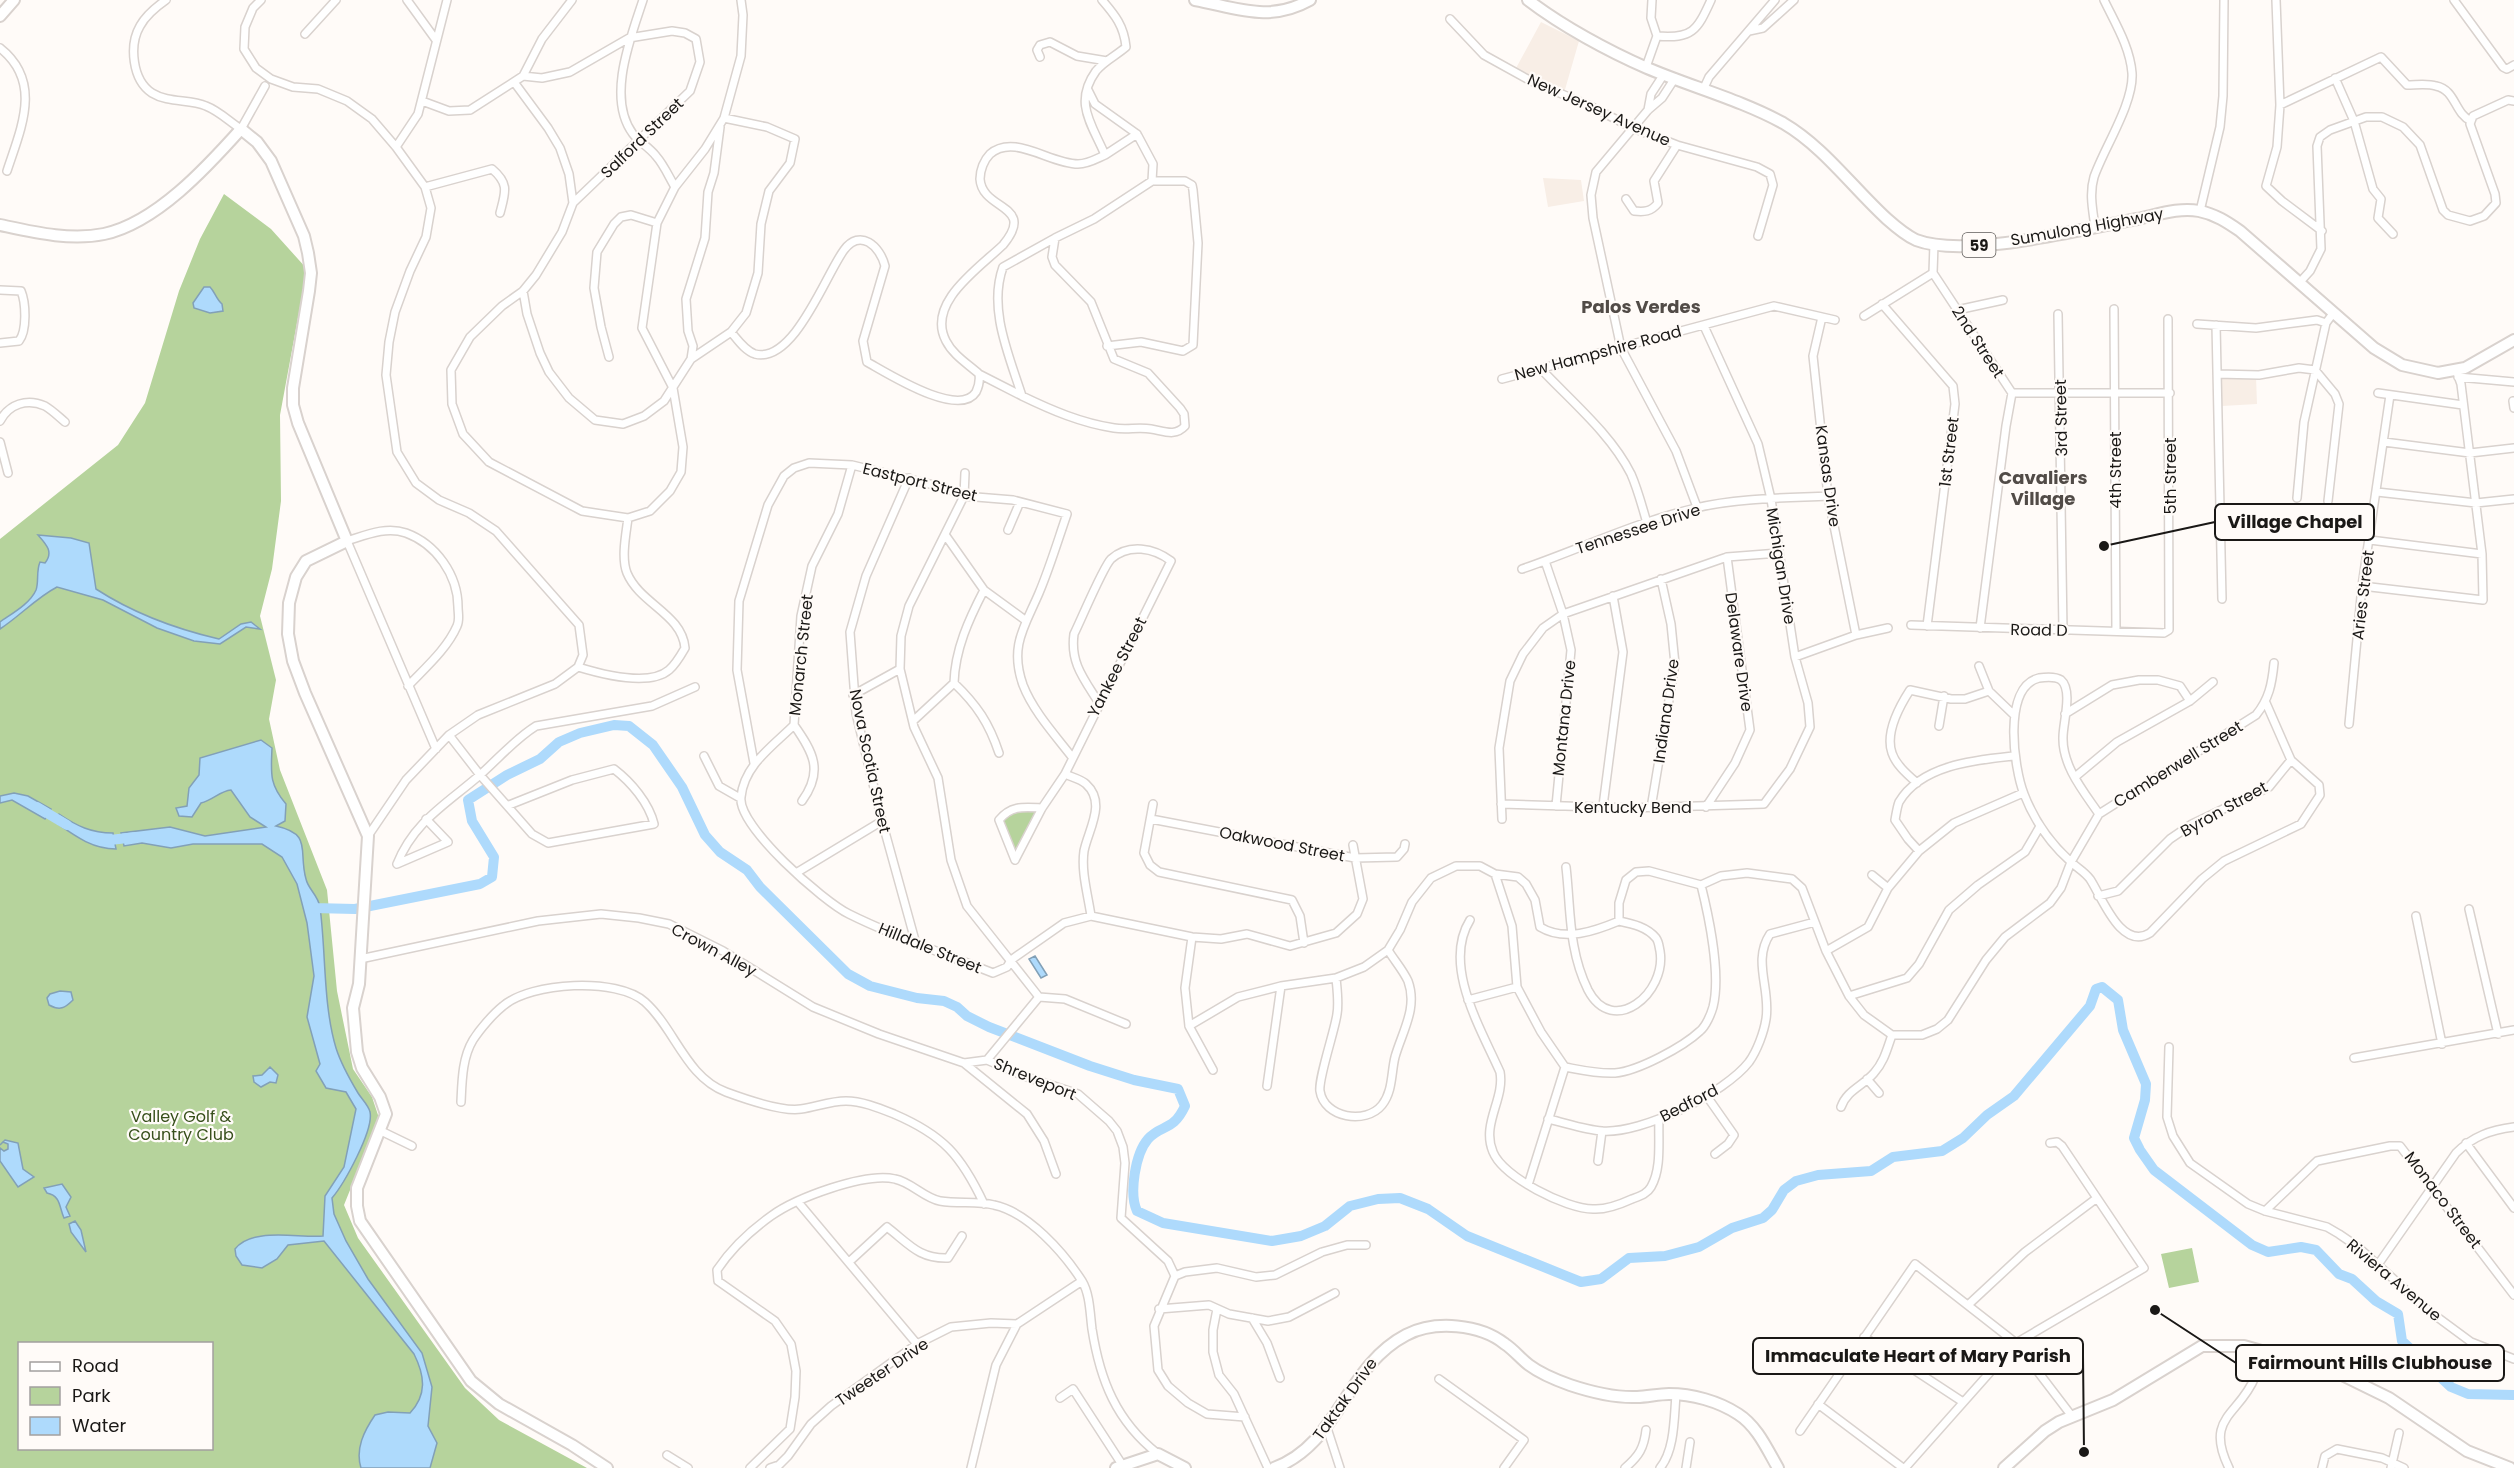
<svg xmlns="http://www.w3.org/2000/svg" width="2514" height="1468" font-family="Poppins,sans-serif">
<rect width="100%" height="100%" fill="#fffbf8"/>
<!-- built -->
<path fill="#f8eee6" d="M1541,22L1579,41L1564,93L1515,70Z
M1543,178L1581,180L1584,201L1548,207Z
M2256,377L2257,404L2222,406L2221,379Z"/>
<!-- green -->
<path fill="#b6d39c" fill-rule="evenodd" d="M224,194L271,229L307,269L280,415L281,501L272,569L260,616L276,680L269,719L280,770L327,890L337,991L353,1069L372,1097L379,1118L344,1205L358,1238L465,1388L499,1420L587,1468H0V539L118,445L145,403L179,291L200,239ZM20,1344H212V1448H20Z
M1042,808L1015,858L999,820L1007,811Z
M2192,1248L2199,1282L2169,1288L2161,1254Z"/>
<!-- water -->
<path fill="#aedafc" stroke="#82a0b7" stroke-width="1.5" d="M204,287H210C215,292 216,299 222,304L223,311L210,313L194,308L193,303Z
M38,535L71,538L89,543L96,589C133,613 176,629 219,639L241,624L251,622L260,629L246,627L220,644L194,641L157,628L103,600L57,587C36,598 20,616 0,629V622C11,614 30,604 36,590C39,582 36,571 40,562L45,563C54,552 46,544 38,535Z
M261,740L272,748C271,773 269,784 286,804L285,821L276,826C313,834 298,851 306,879C308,889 318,895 320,907C326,952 323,1005 336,1048C341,1064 349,1078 358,1093C361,1098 369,1106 370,1112C374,1130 344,1184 332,1198L334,1214L346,1241L368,1279L422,1353L432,1387L428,1426L437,1443L430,1468H361C355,1449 364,1431 375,1415L388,1412L410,1413C427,1395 425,1376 414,1354L324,1241L288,1245L277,1259L262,1268L242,1265L236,1256L235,1249C252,1227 297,1238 323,1236L325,1196L344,1167L356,1109L346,1092L326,1088L316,1071L320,1064L307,1017L314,976L307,923L297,884L282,857L262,844H193L171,848L142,843L124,846L121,833L170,827L205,836L266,827L250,817L231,790C220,791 213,800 201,803L192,817L179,816L176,808L187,806L189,788L199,775L200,758Z
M14,793L28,796L51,809L45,819L12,800L0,803V796Z
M59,814C77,826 91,833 113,833L116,849C92,849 75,836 55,822Z
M1035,956L1047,975L1041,978L1029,959Z
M60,991L71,992L73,1000C65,1008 60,1011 49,1005L47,998L50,994Z
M270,1067L278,1075L276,1083L270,1082L261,1087L254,1082L253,1076L262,1075Z
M5,1140L18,1143L23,1169L34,1177L18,1187L0,1161V1148L4,1151L8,1149V1144L3,1142L0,1145Z
M62,1184L71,1197L66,1207L70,1216L64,1218C59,1207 61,1196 47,1193L44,1188Z
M75,1221L81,1230L86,1252L71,1232L69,1224Z"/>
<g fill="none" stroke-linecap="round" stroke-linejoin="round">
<!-- river -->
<path stroke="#aedafc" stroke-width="10" d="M37,807L67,825
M101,839L110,840L136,837
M311,902L313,908L355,909L480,884L492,877L494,857L472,821L468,800L507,775L540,759L559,742L580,733L614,725L629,726L653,745L682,787L705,835L720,852L747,870L760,887L848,974L870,986L917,998L944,1001L957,1007L967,1016L989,1027L1090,1066L1134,1080L1178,1089L1185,1106C1173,1132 1161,1124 1148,1139C1135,1154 1129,1194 1137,1211L1163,1223L1272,1241L1301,1236L1325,1226L1350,1206L1378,1199L1400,1198L1428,1209L1467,1236L1581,1282L1601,1279L1629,1258L1665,1256L1699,1247L1732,1228L1763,1218L1772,1210L1784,1190L1796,1181L1818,1175L1871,1171L1893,1157L1942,1151L1963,1138L1987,1115L2014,1096L2090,1006L2096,989L2102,987L2118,1000L2123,1030L2146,1084L2145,1100L2134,1138L2140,1150L2154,1170L2252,1245L2268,1252L2301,1247L2316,1250L2339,1274L2352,1279L2376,1301L2398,1314L2402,1341L2451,1387L2468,1394L2514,1395"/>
<defs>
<path id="street" d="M166,0C156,7 146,15 140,26C129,45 132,80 152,93C168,103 190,99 206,106C219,111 230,122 241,129L265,86
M261,0L253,8L245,27L244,49L256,68L271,79L293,87L318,89L347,101L372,119L396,147L425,187L431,208L426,237L410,271L395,312L389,342L386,375L397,452L416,483L439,500L469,513L496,531L579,625L583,655L578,667
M407,0L436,40
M643,0C631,37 606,98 633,134C639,142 649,147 656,156C664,165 669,177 675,187
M2276,0L2280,105L2277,147L2266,186L2282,201L2322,231
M2454,0L2503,67L2507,69L2514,65
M1450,19L1484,55L1531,81L1588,105L1633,128L1677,145L1757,167L1770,174L1773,185L1758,236
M1749,31L1763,28L1794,0
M305,34L336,0
M1657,36C1692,39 1697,31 1711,0
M0,48C43,82 21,128 7,171
M1040,57L1037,50L1040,45L1050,42L1077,56L1107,61
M1646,67L1657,36L1651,18L1652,0
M523,76L542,39L572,0
M1675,78L1662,98L1648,110L1596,172L1591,195L1593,218L1621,348L1676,451L1697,507
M2335,78L2354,121L2373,189L2381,199L2378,218L2393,234
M514,82L548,128L560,148L569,174L573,203L562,232L536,275L523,291L502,306L470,337L451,370L452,404L463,434L489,462L582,511L628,518L650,511L670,491L681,472L683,447L673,388L642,328L657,223L675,187L705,149L724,118L741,56L743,15L741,0
M1703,90L1709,77L1775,0
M422,101L449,111L470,110L523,76L542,78L570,72L629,38L672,31L685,33L696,39L700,62L690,91L573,203
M2280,105L2381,57L2407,85C2416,85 2427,83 2436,86C2456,90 2454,113 2471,121
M1648,110L1651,94L1664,74
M396,147L418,114L447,0
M1105,155L1137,134
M425,187L492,169C510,184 505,193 500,213
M1626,199L1634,211C1644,212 1651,212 1658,203L1654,181L1677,145
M2200,211L2220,127L2223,96L2224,0
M2095,227C2093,211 2089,194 2094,177C2104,148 2134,103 2132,73C2130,47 2115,23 2104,0
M1055,238L1052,257L1055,265L1091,302L1114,359L1148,373L1180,408L1184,414L1185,426C1175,437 1164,431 1151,429C1139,427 1126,430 1114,428C1081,423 1051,410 1022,396C1009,355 988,309 1003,267L1055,238L1094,219L1152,181L1153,164L1137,134L1095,104L1088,90
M1933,273L2012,393L2006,426L1980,628
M1933,273L1934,244
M2300,282L2310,271L2321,249L2317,146L2320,137L2330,130L2366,117H2382L2403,127L2420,145L2443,210L2448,215L2470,221L2484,216L2496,203L2495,194L2470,124L2473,116L2508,100L2514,101
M0,290L21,291C26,303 27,331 19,341L0,343
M523,291L527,314L540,353L549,372L569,398L595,420L623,424L644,416L664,401L691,359L731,332L746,313L758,273L761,224L769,191L790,163L795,139L767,127L724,118
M1882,304L1953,386L1955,404L1927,626
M2114,309L2116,630
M1957,310L2003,300
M2058,314L2063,631
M1864,316L1933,273
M1822,317L1813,356L1828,496L1856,635
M2197,324L2256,328L2317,320L2326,323
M2216,325L2222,599
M731,332C737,339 745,351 755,354C794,364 826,274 844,250C860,228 880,246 885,266L863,341L867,362C887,373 959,419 976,392C979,386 980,381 979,374C968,364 953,355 946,341C926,303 979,268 1003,245C1037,204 982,211 980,179C980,170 984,160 990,154C1014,133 1050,164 1078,164C1088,164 1096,159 1105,155C1092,124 1073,103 1096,71C1104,61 1117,55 1126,47C1124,26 1115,15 1102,0
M1107,346L1141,342L1183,351L1193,345L1198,243L1193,190L1192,185L1185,181H1152
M609,357L601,327L594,288L597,252L614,224L621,217L631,215L657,223
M691,359L693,346L688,331L686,299L705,238L708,192L714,173L720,127
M1541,369C1571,401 1611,434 1631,474C1638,490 1642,506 1647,523
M979,374L1022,396
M2217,374L2259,375L2299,368L2315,370L2335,394L2339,404L2328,501
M2458,377L2514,382
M1502,379L1774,306L1835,320
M2012,393H2170
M2378,393L2463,405
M2513,401L2514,408
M0,421C9,404 27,398 45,406C52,410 59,417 65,422
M0,442L8,473
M2384,442L2470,453L2514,448
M852,465L838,514L812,566L801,616L794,725C773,746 744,765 741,797C737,826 824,902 849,914C895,937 945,954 993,973L1007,967L1011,960L1064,923L1091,916L1192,937L1221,939L1247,934L1290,946L1336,933L1357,914L1363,899L1353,845
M965,473L964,496L909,606L901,636L900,669L914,727L938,778L951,860L967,906L1039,997
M909,478L866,576L850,632L856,713L882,821L916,944
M2377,492L2476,503L2514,499
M2297,498L2304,422L2326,323L2334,312
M1008,530L1020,502
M946,536L984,590L1025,620
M2370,540L2482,554
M1545,561L1563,614L1571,650L1556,806
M1522,569C1580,549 1636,522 1696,508C1736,498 1787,498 1828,496
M2362,586L2483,600L2482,554L2461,384L2456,370
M1911,625L2164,633L2169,630L2168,319
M1795,657L1856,635L1888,628
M1979,666L1989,691L2014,715
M578,667C601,674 649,687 669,670C676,664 681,655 685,648C682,614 640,604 627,573C621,558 626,534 628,518
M954,683C977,705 989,723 999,753
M408,686C425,668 447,649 457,626C460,620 458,613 458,607C458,575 436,544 406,533C386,526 366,535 347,541L436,749
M853,695L900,669
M2065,714L2112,685L2139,680H2158L2180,686L2190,701
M913,721L954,683C955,649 969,619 984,590
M2349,724L2362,586L2390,395
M794,725C813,752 824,771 802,801
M1939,726L1944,696
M449,735L480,775L532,834L548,843L654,824C649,803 631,782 614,769L572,780L509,805
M704,756L719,786L740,798
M754,763L737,670L739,601L768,505L784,476L794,468L809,463L852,465L946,488L964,496L1013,500L1067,514C1058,540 1050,567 1039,593C1025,626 1009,646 1023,685C1033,711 1055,735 1072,757
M1065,774C1071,777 1081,779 1086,784C1107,803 1088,830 1084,851C1081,872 1088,895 1091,916
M2075,777L2117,742L2190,701L2213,682
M1917,783C1908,775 1896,765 1892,753C1885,733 1899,707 1910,690L1951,699H1965L1989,691
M1153,804L1144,853L1150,865L1159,872L1292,900L1300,916L1304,943
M1501,804L1630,808L1764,804L1790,769L1810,727L1808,703L1795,657L1771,499L1758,444L1704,326
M1603,806L1623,652L1613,596
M1706,807L1735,763L1750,730L1727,557
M1651,808L1675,664L1671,624L1661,579
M2099,814C2084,792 2062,766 2063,737C2063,723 2073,690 2061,680C2055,676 2046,677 2039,678C2002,687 2014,769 2024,794C2034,820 2049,842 2070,861C2077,868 2084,871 2090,879C2102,897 2121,951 2150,933L2202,879L2224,861L2301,824L2320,795L2319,785L2291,760L2266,703
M1151,819L1355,858L1397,857L1404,849L1405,844
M1502,819L1499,748L1510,681L1523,654L1543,628L1563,614L1727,557L1779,553
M368,836L406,780L449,735L478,715L555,684L578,667
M1919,851L1908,839L1895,820C1896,815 1897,807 1899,802C1921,765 1975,760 2013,756
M1015,860L1042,808L1065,774L1171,561C1154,548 1129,543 1111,559C1103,567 1081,620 1074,634C1070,663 1084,679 1099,703
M1015,860L999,820C1011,805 1024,807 1042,808
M397,864C414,821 448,803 481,774C499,758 515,739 536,726L652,706L695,687
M397,864L448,842L426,819
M1566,867C1571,910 1568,949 1588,990C1613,1038 1667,993 1660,951C1659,947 1659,942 1656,938C1647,927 1633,924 1619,921
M796,873L882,821
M1495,874L1512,926L1517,987L1541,1032L1565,1067C1581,1070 1598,1074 1615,1073C1638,1071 1683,1047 1700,1031C1706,1026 1711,1014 1713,1007C1721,975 1709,917 1701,885
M1872,875L1888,888
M2098,896L2118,891L2170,839L2192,824L2269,787L2291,760
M2469,909L2498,1034
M2416,916L2442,1044
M1470,920C1442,965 1481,1029 1500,1072C1505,1099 1481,1124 1493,1152C1503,1177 1566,1209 1593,1209C1605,1210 1621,1204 1632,1199C1640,1196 1647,1194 1651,1187C1662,1168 1658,1141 1659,1119
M1619,921V903L1626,880L1636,872L1649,871L1701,885L1721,876L1747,873L1792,879L1802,888L1826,951L1849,996L1864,1015L1892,1035H1922L1937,1029L1948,1020L1986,960L2005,937L2050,903L2061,888L2071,862L2099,814L2256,715C2269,699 2272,684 2274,663
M1192,937L1185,988L1189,1026L1213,1070
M1826,951L1868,927L1888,888L1919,851L1954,823L2023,793
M360,959L538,921L601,914L639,918L669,924L723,951L813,1007L879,1034L964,1063L987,1060L1039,997
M1336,978C1337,989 1339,1003 1337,1014C1335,1030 1318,1079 1320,1091C1324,1118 1366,1125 1382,1105C1393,1091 1391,1073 1395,1057C1402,1032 1418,1008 1408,981C1403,970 1394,960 1388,950
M1849,996L1907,978L1919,964L1949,910L1978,885L2025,852L2039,828
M1039,997L1065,999L1126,1024
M1468,1000L1517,987
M1189,1026L1238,997L1281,986L1336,978L1364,967L1388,950L1400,930L1412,902L1431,878L1456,866H1480L1495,874L1518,877L1526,884L1535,900L1540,927C1565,942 1595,931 1619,921
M2169,1047L2167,1117L2173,1136L2190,1163L2248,1204L2265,1211L2327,1227L2339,1234L2358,1247L2429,1311L2471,1342L2514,1359
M2354,1058L2514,1030
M987,1060L1024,1076L1078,1094L1109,1121L1117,1131L1123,1147L1125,1163L1121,1218L1168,1261L1175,1276
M964,1063L1027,1114L1044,1141L1056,1174
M1867,1079L1879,1093
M1267,1086L1281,986
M1706,1095L1734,1135L1728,1144L1715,1154
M461,1102C462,1082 462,1058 473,1040C480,1029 493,1014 503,1006C531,982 617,977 645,1002C675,1029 686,1077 726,1092C745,1099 782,1112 801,1109C816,1107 830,1101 846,1101C862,1101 879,1108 894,1114C943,1135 961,1155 984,1204
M1841,1107C1847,1090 1863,1086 1874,1073C1884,1062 1887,1049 1892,1035
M1548,1119C1566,1123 1585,1130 1602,1131C1642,1134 1725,1093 1749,1062C1757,1051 1764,1032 1766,1019C1771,989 1752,961 1770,934L1815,922
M381,1131L412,1146
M2466,1143L2514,1208
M1598,1161L1602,1131
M1528,1185L1565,1067
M798,1202L917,1344
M2265,1211L2317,1161L2390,1146H2400L2514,1295
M849,1262L887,1227C909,1244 919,1259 948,1258L962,1236
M2377,1266L2456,1153C2473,1136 2491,1130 2514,1127
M1175,1276L1154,1326L1158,1370L1168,1386L1188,1403L1207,1414L1245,1417
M1175,1276L1185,1272L1217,1268L1256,1277L1275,1275L1322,1252L1347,1245H1366
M1968,1305L2025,1252L2097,1198
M1159,1309L1209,1305L1229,1314L1268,1321L1289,1317L1335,1293
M1217,1309L1213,1330V1352L1219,1375L1234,1394L1268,1468
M1252,1318L1267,1343L1280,1378
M1864,1337L1963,1402
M1439,1379L1524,1440L1504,1468
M1060,1398L1073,1389L1123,1466
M1818,1404L1903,1468
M1327,1428L1340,1468
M1800,1431L1915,1264L2016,1343L2071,1415
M667,1455L688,1468
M750,1468L790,1429L795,1397L796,1371L791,1344L775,1321L718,1281L717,1270C731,1249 750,1231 771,1216C796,1198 865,1172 895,1179C911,1182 924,1198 940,1201C958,1204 977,1201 994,1205C1028,1212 1064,1253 1082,1281C1090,1294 1090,1314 1092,1329C1100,1380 1116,1421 1158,1454
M770,1468L779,1465L788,1456L811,1424L831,1406L917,1344L951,1327L991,1323L1017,1324
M971,1468L996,1365L1017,1324L1082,1281
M1625,1468C1639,1456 1644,1448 1646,1430
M1660,1468C1675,1450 1674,1417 1676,1395
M1686,1468L1690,1442
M1905,1468L2016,1343L2144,1268L2062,1146L2057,1142L2050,1143
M2229,1468C2204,1417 2239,1416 2255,1377C2259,1369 2260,1359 2261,1350
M2322,1468L2325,1456L2337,1449L2382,1458L2404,1468
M2391,1468L2399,1433"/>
<path id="secondary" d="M0,16L14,0
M0,225C33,232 70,241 104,234C156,223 207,167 241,129L257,142L271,161L304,236L308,253L311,273L309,291L293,388V405L298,423L347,541L306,561L296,577L289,603L288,634L293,661L305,693L368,836L359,984L353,1008L357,1052L362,1068L380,1097L386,1114L357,1188V1206L360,1221L471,1381L499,1404L572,1445L607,1468
M1116,1468L1158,1454L1185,1468
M1274,1468C1339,1444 1345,1367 1406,1335C1435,1320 1480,1324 1505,1344C1514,1350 1521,1359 1529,1365C1541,1374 1556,1380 1570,1385C1591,1392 1614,1398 1637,1397C1647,1397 1658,1394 1669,1394C1692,1394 1718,1401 1738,1414C1757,1426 1767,1449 1778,1468
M2004,1468L2045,1431L2059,1422L2113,1400L2202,1346H2244L2336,1372L2389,1398L2467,1451L2510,1468"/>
<path id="primary" d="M1195,0C1237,8 1269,23 1310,0
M1528,0C1562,26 1608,51 1647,68C1692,87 1741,100 1783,123C1824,147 1852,187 1887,219C1896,227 1905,235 1916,240C1965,259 2083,229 2137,219C2157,215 2179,207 2199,211C2215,214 2227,222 2240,231L2374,348L2402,365L2438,373L2465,368L2514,340"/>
</defs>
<!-- street casing -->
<use href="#street" stroke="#d9d2ce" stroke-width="10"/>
<!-- secondary casing -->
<use href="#secondary" stroke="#d9d2ce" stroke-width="14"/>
<!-- primary casing -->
<use href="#primary" stroke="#d9d2ce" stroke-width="14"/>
<!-- street -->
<use href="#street" stroke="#fff" stroke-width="7"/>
<!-- secondary -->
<use href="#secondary" stroke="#fff" stroke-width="10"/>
<!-- primary -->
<use href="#primary" stroke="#fff" stroke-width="10"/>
</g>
<g text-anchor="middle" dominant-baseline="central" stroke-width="4.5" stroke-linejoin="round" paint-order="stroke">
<!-- shield labels -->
<rect fill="#fffbf8" stroke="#5f5c5a" stroke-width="1.5" x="1962.5" y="233" width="33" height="24" rx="4.5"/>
<g font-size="15" font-weight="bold" fill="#1a1816">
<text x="1979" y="245">59</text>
</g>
<!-- street labels -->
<g font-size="16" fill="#1a1816" stroke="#fffbf8">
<text transform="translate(1599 110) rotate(24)">New Jersey Avenue</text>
<text transform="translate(642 138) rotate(-44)">Salford Street</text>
<text transform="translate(2087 227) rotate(-10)">Sumulong Highway</text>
<text transform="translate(1978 342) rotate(57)">2nd Street</text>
<text transform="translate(1598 353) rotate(-15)">New Hampshire Road</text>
<text transform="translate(2061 418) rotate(-91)">3rd Street</text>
<text transform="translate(1949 452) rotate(-83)">1st Street</text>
<text transform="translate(2115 470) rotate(-90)">4th Street</text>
<text transform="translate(1828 476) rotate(82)">Kansas Drive</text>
<text transform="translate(2170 476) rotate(-90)">5th Street</text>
<text transform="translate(920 482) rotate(14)">Eastport Street</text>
<text transform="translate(1638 529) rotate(-18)">Tennessee Drive</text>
<text transform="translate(1781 566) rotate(81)">Michigan Drive</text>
<text transform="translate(2363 595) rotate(-83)">Aries Street</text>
<text transform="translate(2039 630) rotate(1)">Road D</text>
<text transform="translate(1739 652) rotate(82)">Delaware Drive</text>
<text transform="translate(801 655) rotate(-84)">Monarch Street</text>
<text transform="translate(1117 667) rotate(-63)">Yankee Street</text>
<text transform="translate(1666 711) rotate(-82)">Indiana Drive</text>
<text transform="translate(1564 718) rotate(-84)">Montana Drive</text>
<text transform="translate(870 761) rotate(78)">Nova Scotia Street</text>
<text transform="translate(2178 764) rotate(-32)">Camberwell Street</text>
<text x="1633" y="807">Kentucky Bend</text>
<text transform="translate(2224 809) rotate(-29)">Byron Street</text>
<text transform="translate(1282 844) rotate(11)">Oakwood Street</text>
<text transform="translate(930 948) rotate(22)">Hilldale Street</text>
<text transform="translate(714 950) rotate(28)">Crown Alley</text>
<text transform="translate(1035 1079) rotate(22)">Shreveport</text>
<text transform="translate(1689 1103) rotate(-27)">Bedford</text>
<text transform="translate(2443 1200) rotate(53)">Monaco Street</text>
<text transform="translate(2394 1280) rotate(40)">Riviera Avenue</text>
<text transform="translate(882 1372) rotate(-34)">Tweeter Drive</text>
<text transform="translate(1345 1399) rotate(-54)">Taktak Drive</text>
</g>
<!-- park labels -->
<g font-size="16" fill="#374f1b" stroke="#fffbf8">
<text x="181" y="1116">Valley Golf &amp;<tspan x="181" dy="18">Country Club</tspan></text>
</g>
<!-- neighbourhood labels -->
<g font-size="18" font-weight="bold" fill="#514b47" stroke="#fffbf8">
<text x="1641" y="306">Palos Verdes</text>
<text x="2043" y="477">Cavaliers<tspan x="2043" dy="21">Village</tspan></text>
</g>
</g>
<!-- callouts -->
<path fill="none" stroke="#1a1816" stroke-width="2" d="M2104 546L2215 522M2084 1452L2083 1356M2155 1310L2236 1363"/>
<g fill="#1a1816" stroke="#fffbf8" stroke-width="2">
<circle cx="2104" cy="546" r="6"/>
<circle cx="2084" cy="1452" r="6"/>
<circle cx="2155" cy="1310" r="6"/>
</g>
<g fill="#fffbf8" stroke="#1a1816" stroke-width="2">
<rect x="2215" y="504" width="159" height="36" rx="6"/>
<rect x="1753" y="1338" width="330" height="36" rx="6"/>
<rect x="2236" y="1345" width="268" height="36" rx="6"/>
</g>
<g font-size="18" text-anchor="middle" font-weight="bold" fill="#1a1816">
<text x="2295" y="528">Village Chapel</text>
<text x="1918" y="1362">Immaculate Heart of Mary Parish</text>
<text x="2370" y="1369">Fairmount Hills Clubhouse</text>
</g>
<!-- legend -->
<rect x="18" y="1342" width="195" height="108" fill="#fffbf8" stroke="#a3a09e" stroke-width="1.5"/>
<rect x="30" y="1362" width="30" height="9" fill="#ffffff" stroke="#a3a09e" stroke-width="1.5"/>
<text x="72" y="1372" font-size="18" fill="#1a1816">Road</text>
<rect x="30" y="1387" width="30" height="18" fill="#b6d39c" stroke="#a3a09e" stroke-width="1.5"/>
<text x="72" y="1402" font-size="18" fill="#1a1816">Park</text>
<rect x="30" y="1417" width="30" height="18" fill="#aedafc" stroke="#a3a09e" stroke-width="1.5"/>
<text x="72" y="1432" font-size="18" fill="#1a1816">Water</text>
</svg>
